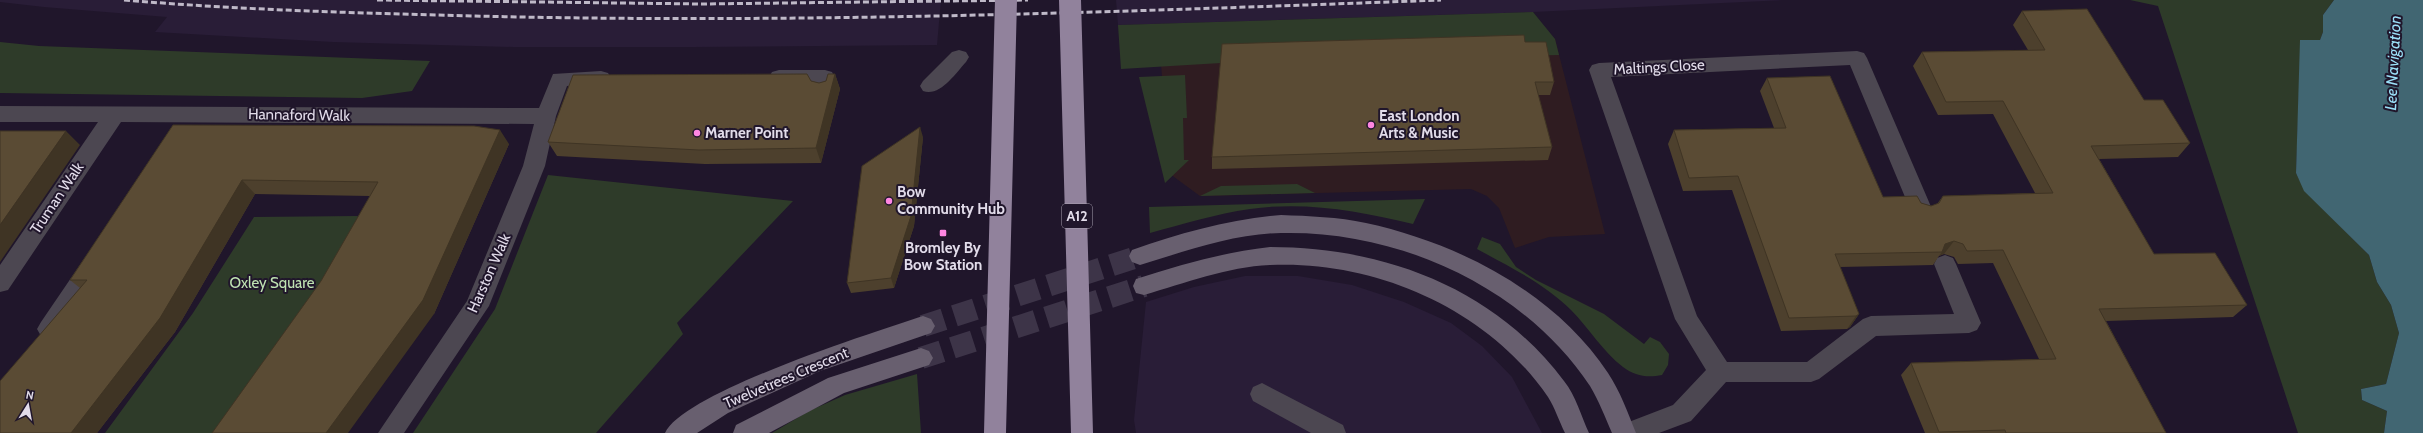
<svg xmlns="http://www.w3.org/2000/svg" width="2423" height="433" font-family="Cabin,sans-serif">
<rect width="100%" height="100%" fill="#20162b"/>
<!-- built -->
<path fill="#291d37" d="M0,0H941L937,45L691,47H514L333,42L155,32L167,17L44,7L0,2Z
M1116,0H1783L1533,12L1118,25Z
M1245,276H1298L1352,285L1404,302L1451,323L1482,346L1512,377L1542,433H1136L1134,420L1146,302L1194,287Z"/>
<!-- education -->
<path fill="#2f1c21" d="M1555,39L1605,234L1549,237L1515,248L1499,208L1487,196L1471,189L1200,196L1170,174L1160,52Z"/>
<!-- green -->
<path fill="#2e3b29" d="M2130,0H2334L2323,15V32L2320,40H2301L2296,173L2305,191L2369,255L2377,282L2391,305L2399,333L2386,384L2361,389L2362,400L2387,411L2384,433H2298L2158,6Z
M1533,12L1555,39L1559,55L1221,63L1121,69L1118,25Z
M0,42L39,46L430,61L412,91L362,98L0,93Z
M1185,75L1187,118H1183L1184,160H1189L1165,183L1139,77Z
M548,175L793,201L677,323L683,334L596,433H413L495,309Z
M1297,184L1315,193L1200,196L1221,186Z
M1425,199L1413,224C1360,211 1305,201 1250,209C1216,214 1183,224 1150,233L1149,207Z
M358,216L319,303L228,433H105L193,313L254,217Z
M1482,237L1500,244L1516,267L1536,280L1604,314L1644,344L1650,337L1660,342L1669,354L1668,365L1662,375C1647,378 1635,376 1623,367C1603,352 1589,328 1571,310C1545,284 1510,267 1477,249Z
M917,374L921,433H772L809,411L845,395Z"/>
<!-- water -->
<path fill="#416672" d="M2334,0H2423V433H2384L2387,411L2362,400L2361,389L2386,384L2399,333L2391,305L2377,282L2369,255L2304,191L2296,173L2300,40H2320L2323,32V15Z"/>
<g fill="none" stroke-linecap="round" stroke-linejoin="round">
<!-- secondary-tunnel -->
<path stroke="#3d3448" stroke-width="22" stroke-dasharray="22 11" stroke-linecap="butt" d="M923,326L1140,256
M921,358L1144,286"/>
<!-- lane -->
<path fill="#4c4751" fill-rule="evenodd" d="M1262,383L1343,425L1346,433H1311L1253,401L1250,394L1253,387Z"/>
<!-- street -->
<path fill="#4c4751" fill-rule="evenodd" d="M959,50L966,52L969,57L966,62C955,74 940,97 923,91L920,86L923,81L952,52Z
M1857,51L1864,53L1867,58L1932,209L1929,215L1921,218L1913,215L1910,209L1850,65L1611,77L1697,316L1727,362H1807L1863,319L1871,316L1954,314L1934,264L1937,258L1945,255L1953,258L1956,264L1981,323L1977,330L1969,333L1876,336L1819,379L1811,382H1726L1691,421L1659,433H1618L1621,425L1673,405L1706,370L1675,319L1589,70L1592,65L1599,63Z
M779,70H825L832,72C836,79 834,87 830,94L823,96L816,94L813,89L814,84H779L772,82L769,77L772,72Z
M601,71L608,73L611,78L608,83L567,86L556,116L545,166L489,306L404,433H378L467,301L523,166L534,124L121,122L8,290L0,292V265L98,122H0V106L539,108L553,74Z
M94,253L102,256L105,262L102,268L57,336L49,339L41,336L37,329L41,322L86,256Z"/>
<!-- secondary -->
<path fill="#685f6f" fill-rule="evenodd" d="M1281,215C1309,216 1338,217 1366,223C1458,243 1554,292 1608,373C1620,391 1628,413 1636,433H1612C1605,417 1599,401 1590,386C1524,287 1399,230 1281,233C1233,234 1186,251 1140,265L1132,262L1129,256L1132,250C1181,233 1230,219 1281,215Z
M1270,247C1384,247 1494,288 1564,381C1576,396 1581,416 1589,433H1565C1559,421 1555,408 1548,397C1488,309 1375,260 1270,265C1227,267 1185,283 1144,295L1136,293L1133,286L1136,279C1180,265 1224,252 1270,247Z
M923,316L931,319L935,326L931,333L820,371L728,413L697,433H665C684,392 875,332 923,316Z
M921,348L929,351L933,358L929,365L844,393L769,433H733L736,425L828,378Z"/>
<!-- rail -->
<path stroke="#bfb9c8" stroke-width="3" stroke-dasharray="6 3" stroke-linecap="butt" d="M124,0C241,10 358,13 475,16C797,24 1119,12 1441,0
M377,0L702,4L1028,0"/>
<!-- highway-bridge -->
<path stroke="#91829c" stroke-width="22" d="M1070,0L1082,433
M995,433L1006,0"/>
</g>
<!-- wall -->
<path fill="#4d402d" d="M2022,11L2144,100L2190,143L2178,157L2099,159L2154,254L2247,305L2233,317L2106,321L2166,433H1925L1901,375L1911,363L2039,359L1993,263L1958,264L1954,257L1944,254L1939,256L1933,265L1840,267L1859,314L1850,327L1847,329L1781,331L1732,190L1683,191L1668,144L1674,130L1774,128L1760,91L1767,78L1883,197L1921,203L1931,206L1937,204L1943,196L2035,193L1993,114L1938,115L1913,66L1922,52L2028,50L2013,25Z
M1525,42L1554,82L1550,95H1538L1552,147L1548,160L1212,169V157Z
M835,74L840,89L821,163L705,164L557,156L548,142L811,81L819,83L826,81Z
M173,125L509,144L434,314L370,196L255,194L175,332L97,433H0L80,288L70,280Z
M923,137L914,226L894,288L851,293L847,283Z"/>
<!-- shaded-wall -->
<path fill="#3f3424" d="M835,74L840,89L821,163L816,148Z
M920,127L923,137L914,226L894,288L891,278Z
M500,130L509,144L434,314L348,433H326Z
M66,131L80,145L0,262V225Z
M242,180L255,194L175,332L97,433H71Z
M1954,241L1944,254L1939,256L1942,252L1945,244Z
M1859,314L1850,327L1847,329L1856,316Z"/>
<!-- building -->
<path fill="#5a4b34" stroke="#3f3424" d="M2087,9L2144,100H2163L2190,143L2091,146L2154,254L2215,253L2247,305L2099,309L2166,433H2006L2005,430L1939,432L1911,363L2056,359L2003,250L1967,251L1963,244L1954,241L1945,244L1942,252L1835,254L1859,314L1856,316L1789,318L1738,176L1689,178L1674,130L1786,128L1767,78L1830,76L1883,197L1917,196L1921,203L1931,206L1939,203L1943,196L2053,193L2003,101L1946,102L1922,52L2045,50L2022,11Z
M1524,35L1525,42H1546L1554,82H1535L1552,147L1212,157L1222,44Z
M807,74L811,81L819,83L826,81L828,74H835L816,148L699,150L548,142L573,75Z
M173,125L474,126L500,130L423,300L326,433H212L321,281L378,182L242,180L160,318L71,433H0V381L87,280H70Z
M920,127L911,216L891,278L847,283L862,166Z
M0,131H66L0,225Z"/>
<!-- markers -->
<g fill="#fe86e1" stroke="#20162b" stroke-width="1.5">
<circle cx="1371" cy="125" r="4"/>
<circle cx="697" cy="133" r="4"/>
<circle cx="889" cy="201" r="4"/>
<rect x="939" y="229" width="8" height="8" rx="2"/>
</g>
<g text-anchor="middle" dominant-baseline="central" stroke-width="4" stroke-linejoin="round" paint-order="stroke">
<!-- shield labels -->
<rect fill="#20162b" stroke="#a8a1b1" stroke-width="1" x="1062" y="204" width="30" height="24" rx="3"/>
<g font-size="14" font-weight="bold" fill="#e2dcea">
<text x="1077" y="216">A12</text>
</g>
<!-- street labels -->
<g font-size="15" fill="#e2dcea" stroke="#20162b">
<text transform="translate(1659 67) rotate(-3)">Maltings Close</text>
<text transform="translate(299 115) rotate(1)">Hannaford Walk</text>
<text transform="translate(57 198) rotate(-56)">Truman Walk</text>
<text transform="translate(489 273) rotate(-66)">Harston Walk</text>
<text transform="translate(786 378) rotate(-23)">Twelvetrees Crescent</text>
</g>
<!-- poi labels -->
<g font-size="15" font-weight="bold" fill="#e2dcea" stroke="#20162b" text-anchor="start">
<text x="1379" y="116">East London<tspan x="1379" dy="17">Arts &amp; Music</tspan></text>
<text x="705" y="133">Marner Point</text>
<text x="897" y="192">Bow<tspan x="897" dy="17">Community Hub</tspan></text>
<text x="943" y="248" text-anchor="middle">Bromley By<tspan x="943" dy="17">Bow Station</tspan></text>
</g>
<!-- park labels -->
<g font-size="15" fill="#bfe3b2" stroke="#20162b">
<text x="272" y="283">Oxley Square</text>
</g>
<!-- water labels -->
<g font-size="16" font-style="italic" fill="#9be0f8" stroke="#20162b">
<text transform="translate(2393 63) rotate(-87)">Lee Navigation</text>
</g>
</g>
<!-- north arrow -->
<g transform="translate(28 405) rotate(11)" stroke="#20162b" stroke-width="3" paint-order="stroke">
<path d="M0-3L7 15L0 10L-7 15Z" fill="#e2dcea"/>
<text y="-6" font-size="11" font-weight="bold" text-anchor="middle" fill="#e2dcea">N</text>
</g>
</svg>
